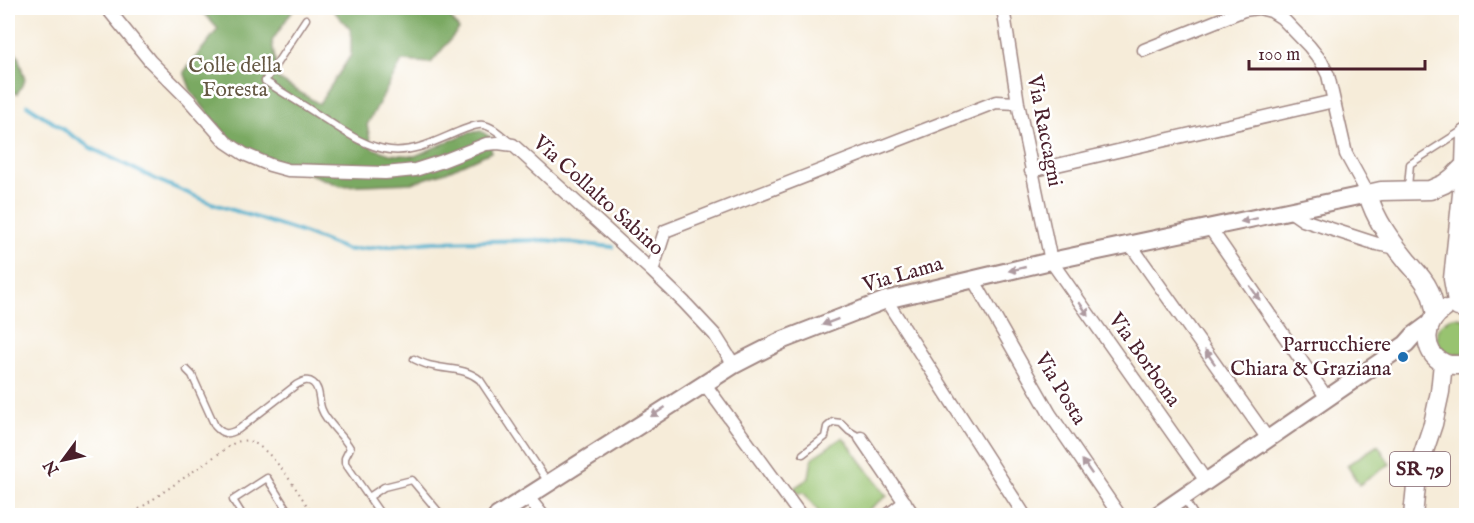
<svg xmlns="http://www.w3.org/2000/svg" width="1474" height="523" font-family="'IM FELL English',serif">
<rect width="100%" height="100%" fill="#fff"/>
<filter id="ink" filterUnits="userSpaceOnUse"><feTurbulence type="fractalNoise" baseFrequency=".0167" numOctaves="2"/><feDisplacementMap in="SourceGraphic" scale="12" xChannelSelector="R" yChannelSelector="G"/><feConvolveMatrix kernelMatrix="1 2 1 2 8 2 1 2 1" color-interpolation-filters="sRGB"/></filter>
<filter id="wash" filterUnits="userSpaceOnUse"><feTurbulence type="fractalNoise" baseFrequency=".008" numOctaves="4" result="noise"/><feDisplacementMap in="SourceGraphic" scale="24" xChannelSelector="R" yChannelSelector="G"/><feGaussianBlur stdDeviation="1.35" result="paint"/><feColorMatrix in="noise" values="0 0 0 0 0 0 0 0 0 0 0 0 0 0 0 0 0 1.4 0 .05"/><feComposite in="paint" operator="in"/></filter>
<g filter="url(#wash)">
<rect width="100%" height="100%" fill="#f6ecd9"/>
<!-- green -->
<path fill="#98c370" stroke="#71714e" stroke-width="1.5" d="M1454,317H1459L1466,320V352C1438,365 1423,325 1454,317Z
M843,437L887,496L861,515H821L804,493H797L794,488L809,478L812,458Z
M1378,445L1390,464L1359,485L1347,465Z"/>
<!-- forest -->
<path fill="#7aa962" stroke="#626446" stroke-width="1.5" d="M199,8H298H294L272,41L278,79L319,104L351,55V30L331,8H443L459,29L431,63L402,61L367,125L372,148L390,154L415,156L468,133L481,131L491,138V152L446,172L412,183L341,186L233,144L192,93L184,72L218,29Z
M8,44L18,56L25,80L17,94L8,89Z"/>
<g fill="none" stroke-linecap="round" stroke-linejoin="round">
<!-- stream -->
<path stroke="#4cadcb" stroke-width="4" d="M27,105L91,148L155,179L211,203L301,232L348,250L432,242L545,240L613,247"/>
</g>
</g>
<g filter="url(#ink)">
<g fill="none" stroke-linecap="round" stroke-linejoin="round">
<defs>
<path id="service" d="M306,19L265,81C283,93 302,104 320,116C342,130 364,147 390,150C417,153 441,138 465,129C471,127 477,124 483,125C493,126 502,136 510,142
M1408,187L1410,164L1463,130
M414,359C420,362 426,365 433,366C450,370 466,368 480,380L548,482
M187,370L192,375L215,426C223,435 228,435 239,429L296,385C302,382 307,378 313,383C321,389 318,402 322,410C326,422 343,435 350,448L345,458V463L382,516
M803,454L825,437L827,427L833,422L841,423L849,431L861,438
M369,497L384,487L412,480L442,516
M1183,497L1195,516
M243,516L233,500L267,478L291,516"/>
<path id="minor" d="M107,8L150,61L189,100L226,142L244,154L270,165L288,170L385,173L415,170L440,162L486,144L498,143L513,145L652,271L684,302L715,335L734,365
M1003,8L1018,103L1051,261L1206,481
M1259,8L1271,11L1282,18L1309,46L1321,61L1328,75L1346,154L1368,194
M1144,50L1244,10L1257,8
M1031,171L1334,101
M1290,211L1303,220L1377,244L1397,248
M1210,228L1327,398
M1130,244L1268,439
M652,271L665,231L996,102L1018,103
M973,279L1050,414L1120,516
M886,300L1025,516
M704,383L801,516
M861,438L914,516
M527,496L543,516
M887,516L905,502"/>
<path id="secondary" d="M497,516L734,365L783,340L886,300L1051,261L1368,194
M1156,516L1406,344L1414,335L1429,324"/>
<path id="primary" d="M1458,307L1453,279L1465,165L1466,134
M1444,309C1424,320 1420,352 1444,363C1450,366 1456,365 1462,365
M1436,315C1434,306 1433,296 1428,288C1424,279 1415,270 1408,262C1392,242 1375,220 1368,194L1381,191L1430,190L1444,184L1452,178L1465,165
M1413,516L1416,486L1423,454L1433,424L1440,392L1443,363"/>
</defs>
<!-- service casing -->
<use href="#service" stroke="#a08682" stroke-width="9"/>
<!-- minor casing -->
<use href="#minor" stroke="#a08682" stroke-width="15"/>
<!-- secondary casing -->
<use href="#secondary" stroke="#a08682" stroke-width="20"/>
<!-- primary casing -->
<use href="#primary" stroke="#a08682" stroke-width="21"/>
<!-- path -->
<path stroke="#a08682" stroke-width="2" stroke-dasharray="1.5 4.5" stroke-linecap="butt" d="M8,514L10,516
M129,516L234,443C239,441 243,440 248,441C272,446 300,496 314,516"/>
<!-- service -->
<use href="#service" stroke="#fff" stroke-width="6"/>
<!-- minor -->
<use href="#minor" stroke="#fff" stroke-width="12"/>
<!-- secondary -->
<use href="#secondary" stroke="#fff" stroke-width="16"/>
<!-- primary -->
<use href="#primary" stroke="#fff" stroke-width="18"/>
</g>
<!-- one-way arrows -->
<defs><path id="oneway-solid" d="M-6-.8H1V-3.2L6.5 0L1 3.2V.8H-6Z" transform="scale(1.5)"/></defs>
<g fill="#ae9aa0">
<use href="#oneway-solid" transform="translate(1249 220) rotate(168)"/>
<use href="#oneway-solid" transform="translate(1017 269) rotate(167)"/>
<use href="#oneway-solid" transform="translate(1255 293) rotate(55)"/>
<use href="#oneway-solid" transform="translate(1084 309) rotate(55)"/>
<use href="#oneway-solid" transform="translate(830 322) rotate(159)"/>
<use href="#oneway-solid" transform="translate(1210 357) rotate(-125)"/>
<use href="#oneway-solid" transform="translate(658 412) rotate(147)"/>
<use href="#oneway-solid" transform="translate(1087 467) rotate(-125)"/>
</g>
</g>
<!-- markers -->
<circle fill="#1f6fb2" stroke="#fff" stroke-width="2" cx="1403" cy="357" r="6"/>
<g text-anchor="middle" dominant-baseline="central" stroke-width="5" stroke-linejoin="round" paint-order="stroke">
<!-- shield labels -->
<rect fill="#fff" stroke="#80626b" stroke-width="1.5" x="1390" y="452" width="60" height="34" rx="4.5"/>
<g font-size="20" font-weight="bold" fill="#4a1f2b">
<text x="1420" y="469">SR 79</text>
</g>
<!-- park labels -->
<g font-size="21" fill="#655843" stroke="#fff">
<text x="235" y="66">Colle della<tspan x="235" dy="24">Foresta</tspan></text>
</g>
<!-- street labels -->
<g font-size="21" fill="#4a1f2b" stroke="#fff">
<text transform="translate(1044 131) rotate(79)">Via Raccagni</text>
<text transform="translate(598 196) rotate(42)">Via Collalto Sabino</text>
<text transform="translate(903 275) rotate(-16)">Via Lama</text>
<text transform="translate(1144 360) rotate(55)">Via Borbona</text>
<text transform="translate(1060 389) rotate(59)">Via Posta</text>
</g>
<!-- poi labels -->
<g font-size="21" fill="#4a1f2b" stroke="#fff" text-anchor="end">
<text x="1391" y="345">Parrucchiere<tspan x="1391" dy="24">Chiara &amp; Graziana</tspan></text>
</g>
</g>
<!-- margin -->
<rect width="1474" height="523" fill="none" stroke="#fff" stroke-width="30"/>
<!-- north arrow -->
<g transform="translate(63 460) rotate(237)" stroke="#ffffff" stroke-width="4.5" paint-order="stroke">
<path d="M0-4.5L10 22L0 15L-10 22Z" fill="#4a1f2b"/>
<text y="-9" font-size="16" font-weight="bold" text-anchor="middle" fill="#4a1f2b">N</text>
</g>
<!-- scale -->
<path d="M1249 60v9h176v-9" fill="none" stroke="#4a1f2b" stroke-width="3"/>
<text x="1258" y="60" font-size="18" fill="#4a1f2b" stroke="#ffffff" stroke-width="4.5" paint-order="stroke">100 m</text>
</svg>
